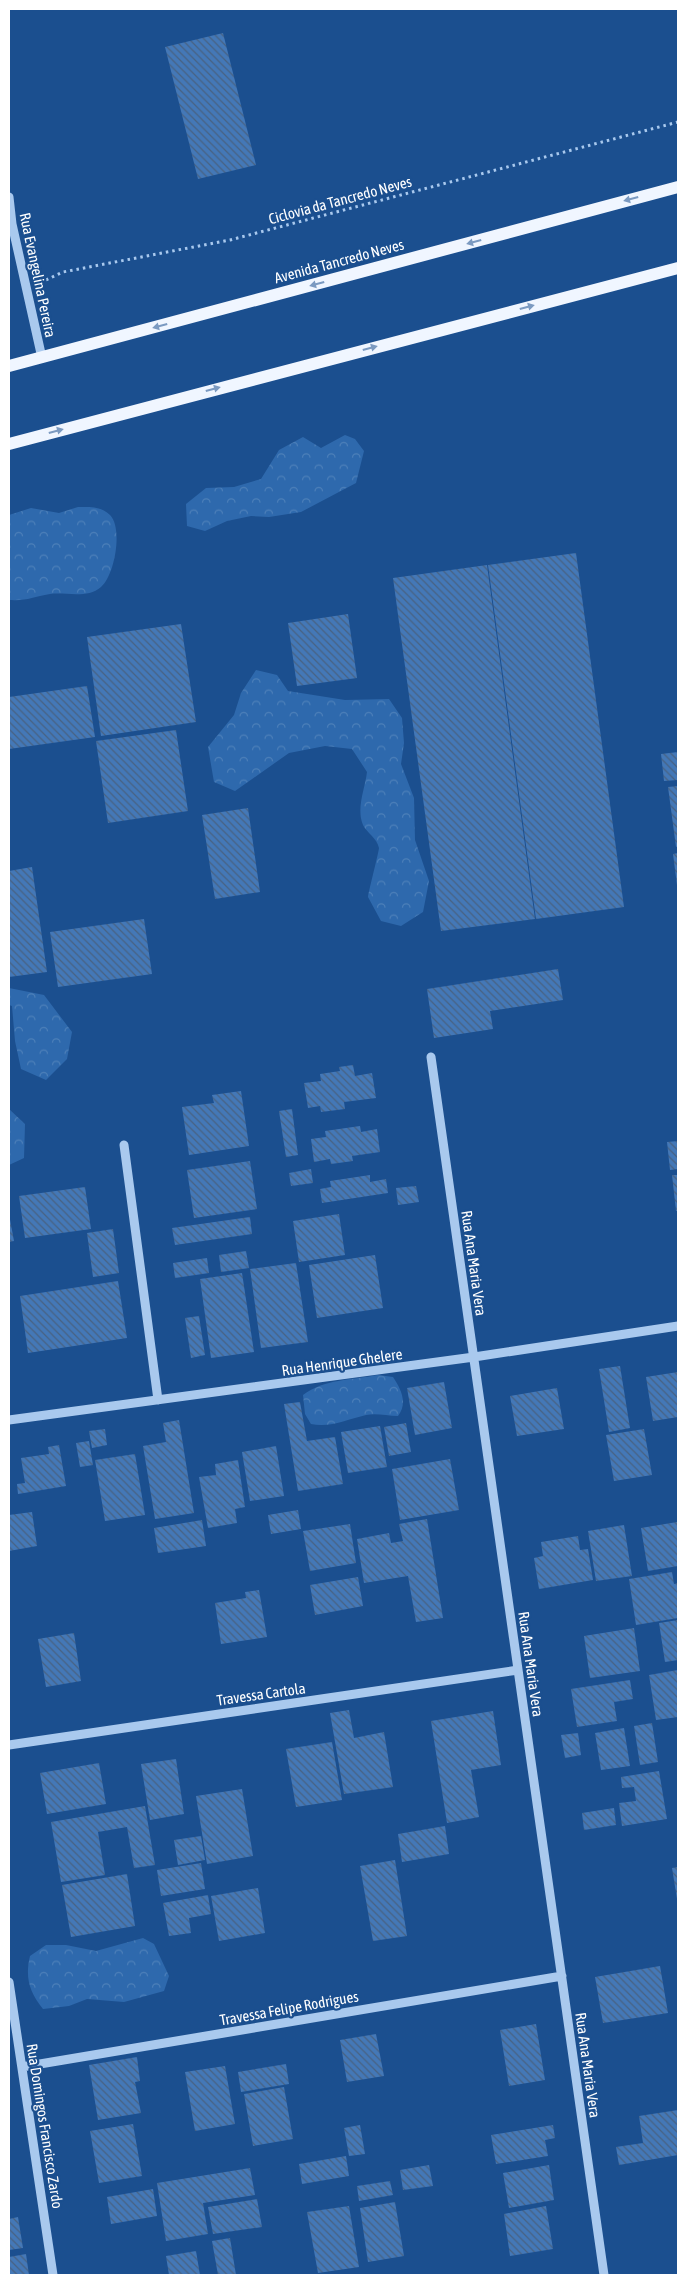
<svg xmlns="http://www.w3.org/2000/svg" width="687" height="2284" font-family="'Asap Condensed',sans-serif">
<defs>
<pattern id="forest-crowns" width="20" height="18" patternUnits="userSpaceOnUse" patternTransform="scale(1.25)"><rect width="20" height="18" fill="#2e69ad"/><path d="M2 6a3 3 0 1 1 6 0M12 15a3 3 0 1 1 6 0" fill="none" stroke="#4d80b9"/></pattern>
<pattern id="building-back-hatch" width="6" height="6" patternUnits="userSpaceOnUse" patternTransform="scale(1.25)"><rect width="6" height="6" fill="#4478b7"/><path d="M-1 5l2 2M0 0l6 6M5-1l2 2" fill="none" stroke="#486282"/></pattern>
</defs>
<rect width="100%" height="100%" fill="#1b4f8f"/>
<!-- forest -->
<path fill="url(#forest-crowns)" d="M345,435L355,439L364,451L356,483L301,512L269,517L251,516L227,521L205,531L187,526L186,504L206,488L234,487L261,479L279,450L303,437L321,448Z
M78,507C90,507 101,506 110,515C123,528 115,575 101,587C87,599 67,592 50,594C33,597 27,601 9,600V515L31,508L59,513Z
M256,670L277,675L288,691L345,700L389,699L402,718L404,743L401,764L414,798L415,840L429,881L423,912L401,926L381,921L368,897C369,890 379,851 379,848C377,838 367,833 363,825C356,808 365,789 367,772L352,749L325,746L289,753L235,791L214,782L208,747L234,715L241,693Z
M9,988L44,995L72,1032L67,1059L46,1080L21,1069L15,1041L12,1006L9,1005Z
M9,1109L25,1124L24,1158L9,1165Z
M378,1375L393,1377C401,1389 408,1403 398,1416C387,1416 377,1413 366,1415C348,1419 331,1428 311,1424L305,1414L303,1395C324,1379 352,1380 378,1375Z
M143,1938L154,1944L169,1976L164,1991L124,2002L87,1999L69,2006L43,2009C29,1992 25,1977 30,1956L46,1945H66L96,1951Z"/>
<!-- building -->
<path fill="url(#building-back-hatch)" d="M223,33L256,165L198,179L165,47Z
M576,553L624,907L536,919L488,565Z
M487,565L535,919L441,931L393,578Z
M348,614L357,678L297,686L288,623Z
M181,624L196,722L101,736L87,637Z
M87,686L95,737L9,749V697Z
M176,730L188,811L108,823L96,741Z
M678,752V780L664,781L661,754Z
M678,786V846L676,847L668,787Z
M248,808L260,892L215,899L202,815Z
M678,853V885H677L673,854Z
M32,867L47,972L9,977V871Z
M144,919L152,974L58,987L50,932Z
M558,969L563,1000L490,1011L493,1029L434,1038L427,989Z
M353,1065L355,1076L372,1073L376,1098L344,1102L345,1109L321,1112L320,1106L308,1108L304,1083L321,1081L320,1074L340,1071L339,1067Z
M241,1091L249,1146L189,1155L182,1107L214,1103L212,1095Z
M292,1109L298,1155L286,1157L279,1111Z
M360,1126L361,1132L377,1129L380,1152L352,1156L353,1161L331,1164L330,1159L314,1162L311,1139L326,1137L325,1131Z
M678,1141V1169L670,1170L667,1142Z
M250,1161L257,1209L194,1218L187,1170Z
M311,1169L313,1183L291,1186L289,1173Z
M370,1175V1182L386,1179L388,1193L322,1203L320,1189L331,1187L330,1181Z
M672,1175H678V1211H676Z
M416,1186L419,1202L398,1205L396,1188Z
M85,1187L91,1229L25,1238L19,1196Z
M9,1214L14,1241L9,1242Z
M339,1214L345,1255L299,1262L293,1221Z
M250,1217L252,1234L175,1245L172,1228Z
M113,1229L119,1273L93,1277L87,1233Z
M246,1251L249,1268L221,1272L219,1255Z
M375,1255L383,1308L317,1318L309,1265Z
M207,1258L209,1273L175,1278L173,1263Z
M296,1263L308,1342L261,1348L250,1269Z
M242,1273L254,1352L211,1358L200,1279Z
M118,1281L127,1338L28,1353L20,1296Z
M199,1316L205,1355L191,1358L185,1318Z
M620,1366L630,1428L609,1432L599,1369Z
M678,1372V1417L653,1421L646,1377Z
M444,1382L452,1428L415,1435L407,1388Z
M557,1388L564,1429L517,1436L510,1396Z
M300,1402L307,1441L335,1437L343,1484L298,1491L284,1404Z
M179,1420L194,1513L155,1519L143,1446L166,1442L163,1423Z
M406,1423L411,1452L389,1456L384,1427Z
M380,1426L387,1467L348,1473L341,1432Z
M105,1429L107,1445L92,1448L89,1431Z
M644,1429L652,1475L614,1481L606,1435Z
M89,1441L93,1465L80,1467L76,1443Z
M59,1445L66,1486L18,1494L17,1484L25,1483L21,1458L49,1454L48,1447Z
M276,1446L284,1496L250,1501L242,1452Z
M135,1454L145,1515L105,1521L95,1460Z
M450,1459L459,1510L400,1520L392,1469Z
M238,1460L245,1507L235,1509L237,1523L208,1528L199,1477L216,1475L215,1464Z
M298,1510L301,1529L271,1534L268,1515Z
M32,1512L37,1546L9,1551V1515Z
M427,1519L443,1618L416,1622L408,1576L364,1583L357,1539L389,1533L391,1543L403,1541L399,1524Z
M202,1520L206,1546L158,1553L154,1528Z
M677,1522L678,1566L648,1571L641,1528Z
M350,1524L356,1563L310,1571L303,1531Z
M624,1525L632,1576L596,1581L588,1531Z
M578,1536L580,1550L588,1549L593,1580L539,1589L534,1558L543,1556L541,1542Z
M672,1572L674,1584L678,1583V1618L636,1625L629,1579Z
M358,1577L363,1606L315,1615L310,1585Z
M259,1590L267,1637L221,1644L215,1603L246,1598L245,1592Z
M678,1620V1660L665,1662L659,1623Z
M634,1628L640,1671L590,1678L584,1636Z
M74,1633L81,1681L46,1687L38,1639Z
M678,1670V1717L656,1720L649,1675Z
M630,1680L633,1699L614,1702L617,1721L577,1727L571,1689Z
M349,1710L354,1738L384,1732L393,1787L344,1794L330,1713Z
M493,1711L501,1765L471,1770L479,1817L447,1823L431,1721Z
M652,1723L658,1762L640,1765L634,1726Z
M624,1728L630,1766L601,1770L595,1733Z
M578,1733L581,1755L565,1758L561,1735Z
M332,1742L342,1800L296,1807L286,1749Z
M176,1759L184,1814L150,1820L141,1764Z
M99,1763L106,1804L47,1814L40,1773Z
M659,1771L667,1819L622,1826L619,1803L636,1801L634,1787L622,1788L621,1777Z
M242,1789L253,1856L207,1864L196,1796Z
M145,1806L155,1865L134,1868L127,1827L98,1832L105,1875L61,1882L51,1822Z
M614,1808L616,1825L584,1830L582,1813Z
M445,1826L449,1854L402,1862L398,1834Z
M201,1836L205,1860L178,1865L174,1840Z
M395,1860L407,1936L373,1941L360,1866Z
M201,1863L205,1889L161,1896L157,1870Z
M678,1867V1899H677L672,1868Z
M127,1874L135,1926L71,1937L62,1885Z
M258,1888L265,1933L219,1941L211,1896Z
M208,1895L211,1914L189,1918L191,1933L169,1936L163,1903Z
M660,1966L668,2013L603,2023L595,1977Z
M536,2024L545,2080L509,2086L500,2030Z
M376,2034L384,2076L347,2082L340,2040Z
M137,2057L140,2081L135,2082L141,2113L98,2120L89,2065Z
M286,2064L289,2084L241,2092L238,2072Z
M225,2066L235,2124L195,2131L185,2072Z
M284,2087L293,2139L253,2146L244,2094Z
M678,2110V2155L619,2165L616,2147L643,2143L639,2116Z
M133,2124L142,2176L99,2183L90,2131Z
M360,2125L365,2154L349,2156L344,2128Z
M553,2125L555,2138L545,2140L548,2156L496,2164L491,2135Z
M346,2156L349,2176L302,2184L299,2164Z
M429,2165L433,2186L403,2190L400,2170Z
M549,2165L554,2200L509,2208L503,2173Z
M250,2168L255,2195L203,2203L208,2234L166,2241L157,2183Z
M390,2181L393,2195L359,2201L357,2186Z
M153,2189L157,2216L111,2224L107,2197Z
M257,2199L262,2227L213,2234L208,2207Z
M395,2202L404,2256L368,2262L360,2208Z
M349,2206L359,2267L318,2273L307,2212Z
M546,2206L553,2249L510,2256L504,2214Z
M18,2217L23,2248L9,2250V2219Z
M230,2238L236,2275H218L212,2241Z
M196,2251L200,2275H169L166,2256Z
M26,2254L29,2275H9V2257Z"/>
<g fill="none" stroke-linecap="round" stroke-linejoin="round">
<!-- path -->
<path stroke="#a9c9ee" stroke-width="3" stroke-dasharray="2.5 4" stroke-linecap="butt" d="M46,280L63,272L230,240L678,122"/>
<!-- minor -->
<path stroke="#a9c9ee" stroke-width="9" d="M9,197L12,224L42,358
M431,1057L604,2275
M124,1145L158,1400
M9,1420L474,1357L678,1326
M9,1745L518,1670
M9,1982L53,2275
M22,2067L562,1976"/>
<!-- major -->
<path stroke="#f0f6ff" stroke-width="12" d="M9,366L678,187
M9,444L678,268"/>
</g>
<!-- one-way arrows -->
<defs><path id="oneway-solid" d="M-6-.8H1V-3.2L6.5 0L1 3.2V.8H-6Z" transform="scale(1.25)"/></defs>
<g fill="#7b9ac1">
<use href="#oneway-solid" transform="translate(631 199) rotate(165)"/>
<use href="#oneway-solid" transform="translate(474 242) rotate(165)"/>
<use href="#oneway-solid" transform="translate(317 284) rotate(165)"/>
<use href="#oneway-solid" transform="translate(527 307) rotate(-15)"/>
<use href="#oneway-solid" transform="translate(160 326) rotate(165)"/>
<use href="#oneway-solid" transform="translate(370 348) rotate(-15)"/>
<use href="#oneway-solid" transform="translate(213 389) rotate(-15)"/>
<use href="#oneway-solid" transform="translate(56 431) rotate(-15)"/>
</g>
<g text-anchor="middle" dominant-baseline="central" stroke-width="4.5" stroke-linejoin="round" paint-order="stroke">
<!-- street labels -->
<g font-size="15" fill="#fff" stroke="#1b4f8f">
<text transform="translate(340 200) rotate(-15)">Ciclovia da Tancredo Neves</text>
<text transform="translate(339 261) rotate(-15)">Avenida Tancredo Neves</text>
<text transform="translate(38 275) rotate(78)">Rua Evangelina Pereira</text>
<text transform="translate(474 1263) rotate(82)">Rua Ana Maria Vera</text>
<text transform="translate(342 1362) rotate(-8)">Rua Henrique Ghelere</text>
<text transform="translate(531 1664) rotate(82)">Rua Ana Maria Vera</text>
<text transform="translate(261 1694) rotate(-8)">Travessa Cartola</text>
<text transform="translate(289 2008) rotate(-10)">Travessa Felipe Rodrigues</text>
<text transform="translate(588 2065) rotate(82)">Rua Ana Maria Vera</text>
<text transform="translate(45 2126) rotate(81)">Rua Domingos Francisco Zardo</text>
</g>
</g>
<!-- border -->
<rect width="687" height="2284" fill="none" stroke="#ffffff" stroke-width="20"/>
</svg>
